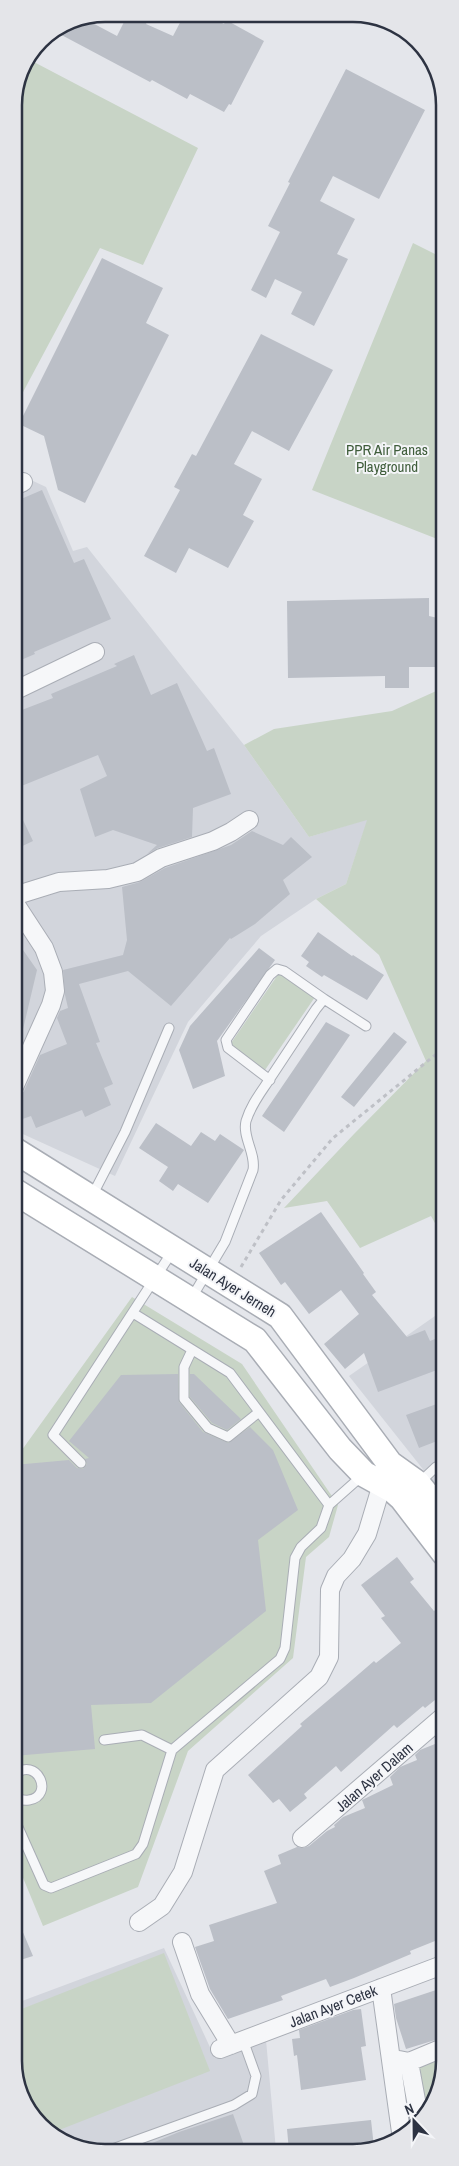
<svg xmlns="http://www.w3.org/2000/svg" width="459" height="2166" font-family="'Archivo Narrow',sans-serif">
<rect width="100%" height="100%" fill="#e4e6eb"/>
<!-- built -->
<path fill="#d2d5dc" d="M14,472L46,487L73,551L87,547L244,745L309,837L368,819L346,884L316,899L261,936L188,1022L115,1176L14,1130Z
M445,1309V1497L349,1376Z
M164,1948L215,2058L266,2040L276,2150H87L37,2121L15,2072L14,2004Z"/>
<!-- green -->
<path fill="#c8d4c6" d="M32,61L198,148L143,265L100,248L14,409V100Z
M413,243L445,259V542L312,490Z
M445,687V1241L431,1216L360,1248L327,1201L284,1208L354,1134L426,1061L379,955L316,899L346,884L367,820L309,837L244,745L274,729L392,711Z
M279,973L315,997L265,1070L229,1046Z
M132,1297L242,1364L338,1505L329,1537L306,1557L293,1658L188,1751L138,1887L43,1926L14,1856V1461Z
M164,1953L210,2071L54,2132L37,2121L15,2072L14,2012Z
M445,2051V2066L428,2108L415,2063Z"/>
<!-- building -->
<path fill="#bbbfc7" d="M128,14H151L146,24L173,36L184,15H206L224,24L226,20L264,41L231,105L229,104L224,112L190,94L187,99L152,80L150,82L54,31L71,21L83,18L117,36Z
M346,69L425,110L379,199L333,176L320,201L355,219L337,254L348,259L314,326L291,314L302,292L275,279L266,298L251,290L280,232L268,226L290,183L288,182Z
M102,258L163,288L146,323L169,335L85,503L58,490L44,436L19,424Z
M261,334L333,370L289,451L252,431L234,464L262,479L243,515L254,521L228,568L189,548L176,573L144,556L180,490L174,487L192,454L196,456Z
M42,490L74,563L84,559L111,619L34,652L35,654L14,663V502Z
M429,598V616L442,619L443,667H409V688H385V676L288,678L287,601Z
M134,655L151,695L177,683L207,751L214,748L231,794L193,808L192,837L158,848L147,854L157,845L113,830L95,837L80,789L107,776L98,755L14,789V713L53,698L51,694L117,666L114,664Z
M14,801L33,841L14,850Z
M252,831L283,845L291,837L312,857L283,880L290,894L255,924L231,939L230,938L171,1006L128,971L79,984L100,1042L96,1043L113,1084L104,1088L111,1105L85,1117L82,1110L36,1128L31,1116L14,1122V1098L20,1096L24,1091L40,1055L67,1044L57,1018L60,1011L68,1008L65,995L63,970L123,955L127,940L122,887L140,882L165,868L231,845Z
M318,932L352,956L353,955L384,975L367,1000L324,975L322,977L306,966L309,962L301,956Z
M14,937L37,970L20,1042L14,1041Z
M259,948L275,960L217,1041L225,1076L193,1089L179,1050L190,1026Z
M326,1022L350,1035L284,1132L262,1116Z
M394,1032L407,1042L354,1107L341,1097Z
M156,1123L191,1146L201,1132L215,1141L220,1134L244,1150L208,1203L178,1184L173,1191L159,1181L168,1167L139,1148Z
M321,1212L364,1273L363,1274L376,1292L372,1295L407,1337L425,1330L430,1341L445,1335V1367L378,1392L364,1353L345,1369L324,1344L359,1314L341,1290L309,1314L285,1282L281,1285L259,1253Z
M178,1374L179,1402L203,1432L228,1443L250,1427L273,1450L298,1510L258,1540L266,1611L151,1703L91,1705L95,1749L14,1756V1465L69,1460L77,1468L83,1469L87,1464L85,1459L89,1458L69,1441L121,1375Z
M190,1374H194L241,1419L227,1430L212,1423L190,1397Z
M445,1401V1438L419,1448L406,1415Z
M397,1557L414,1579L410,1582L434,1611L445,1602V1692L425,1708L423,1706L397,1728L394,1725L341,1772L336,1766L304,1794L307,1798L290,1812L279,1799L273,1803L248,1775L302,1726L300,1724L345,1686L374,1661L376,1663L401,1643L381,1618L385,1616L361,1585Z
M445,1740V1937L410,1951L411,1954L354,1978L330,1987L326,1979L281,1996L283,2000L228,2019L210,1989L195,1947L214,1941L209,1925L277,1903L264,1871L281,1864L278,1855L297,1847L303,1848L309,1846L327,1831L335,1827L334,1825L343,1817L365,1808L362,1800L393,1785L390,1777L400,1767L417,1760L415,1755L420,1750Z
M14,1911L33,1956L14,1962Z
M445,1987V2037L406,2049L396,2018L394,2004Z
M361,2009L366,2046L361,2047L366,2080L301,2090L297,2055L294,2056L292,2039L300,2038L299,2030L353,2010Z
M233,2114L246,2151H133L179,2132Z
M371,2120L374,2147L365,2152L289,2151L287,2129Z"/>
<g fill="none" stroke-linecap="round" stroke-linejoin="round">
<defs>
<path id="service" d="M324,999L366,1026
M91,1198L125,1132L169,1028
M191,1299L225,1242L253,1170C256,1153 242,1137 246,1121C251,1104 262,1091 271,1077C286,1054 301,1032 316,1009L324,999L284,971L277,969L270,975L226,1040L228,1048L270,1080
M133,1313L230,1373L329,1505
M192,1350L184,1367V1399L208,1428L228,1437L259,1412
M81,1463L53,1435L172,1252
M419,1483L436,1467L445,1464
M104,1740L142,1735L172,1750
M14,1775C37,1755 55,1796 29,1800C23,1801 18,1799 14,1795
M14,1818L44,1885L51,1888L136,1854L143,1844L172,1750L280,1659L285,1648L295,1558L301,1547L321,1528L329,1505L364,1474
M107,2151L234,2105L252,2094L256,2076L243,2040"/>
<path id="minor" d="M14,486L23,482
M14,691L95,652
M14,896L59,882L108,879L137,872L161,858L213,841L231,832L249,820
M14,902L44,948L53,972L55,991L51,1005L14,1087
M302,1838L445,1715
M139,1922L162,1906L183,1872L215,1770L319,1677L329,1657L330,1590L336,1576L352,1559L367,1534L382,1484
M182,1942L200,1994L231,2045
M381,1988L401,2132
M220,2049L445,1964
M399,2060L409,2062L445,2047
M409,2062L420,2122"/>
<path id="secondary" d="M14,1150L280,1316L390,1464L418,1484L445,1518
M14,1191L255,1340L340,1449L364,1474L393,1490L402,1498L445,1554"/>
</defs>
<!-- service casing -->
<use href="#service" stroke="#a9adb5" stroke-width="11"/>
<!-- minor casing -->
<use href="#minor" stroke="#a9adb5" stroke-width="20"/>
<!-- secondary casing -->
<use href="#secondary" stroke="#a9adb5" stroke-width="28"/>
<!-- path -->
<path stroke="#bec0c6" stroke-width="3" stroke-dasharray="4 4" stroke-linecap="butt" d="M241,1267L281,1200L333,1138L445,1047"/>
<!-- service -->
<use href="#service" stroke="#f6f7f9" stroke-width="9"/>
<!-- minor -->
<use href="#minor" stroke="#f6f7f9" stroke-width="18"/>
<!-- secondary -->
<use href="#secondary" stroke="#fff" stroke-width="25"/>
</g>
<g text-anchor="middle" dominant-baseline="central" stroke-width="4" stroke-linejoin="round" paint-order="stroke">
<!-- park labels -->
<g font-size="15" fill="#3f5d3b" stroke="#f4f5f8">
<text x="387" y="449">PPR Air Panas<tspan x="387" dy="17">Playground</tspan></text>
</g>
<!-- street labels -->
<g font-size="15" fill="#2d3342" stroke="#f4f5f8">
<text transform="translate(233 1287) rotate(32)">Jalan Ayer Jerneh</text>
<text transform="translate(374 1777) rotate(-41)">Jalan Ayer Dalam</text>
<text transform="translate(333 2006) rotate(-21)">Jalan Ayer Cetek</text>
</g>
</g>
<!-- crop -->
<path d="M0 0H459V2166H0ZM105 22H353A83 83 0 0 1 436 105V2061A83 83 0 0 1 353 2144H105A83 83 0 0 1 22 2061V105A83 83 0 0 1 105 22Z" fill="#e4e5e9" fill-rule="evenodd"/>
<path fill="none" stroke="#2d3342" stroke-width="2.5" d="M105 22H353A83 83 0 0 1 436 105V2061A83 83 0 0 1 353 2144H105A83 83 0 0 1 22 2061V105A83 83 0 0 1 105 22Z"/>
<!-- north arrow -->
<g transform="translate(414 2121) rotate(338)" stroke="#f4f5f8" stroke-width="4" paint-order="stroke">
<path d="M0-4L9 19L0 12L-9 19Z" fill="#2d3342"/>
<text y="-8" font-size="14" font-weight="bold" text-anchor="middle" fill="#2d3342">N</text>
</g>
</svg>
